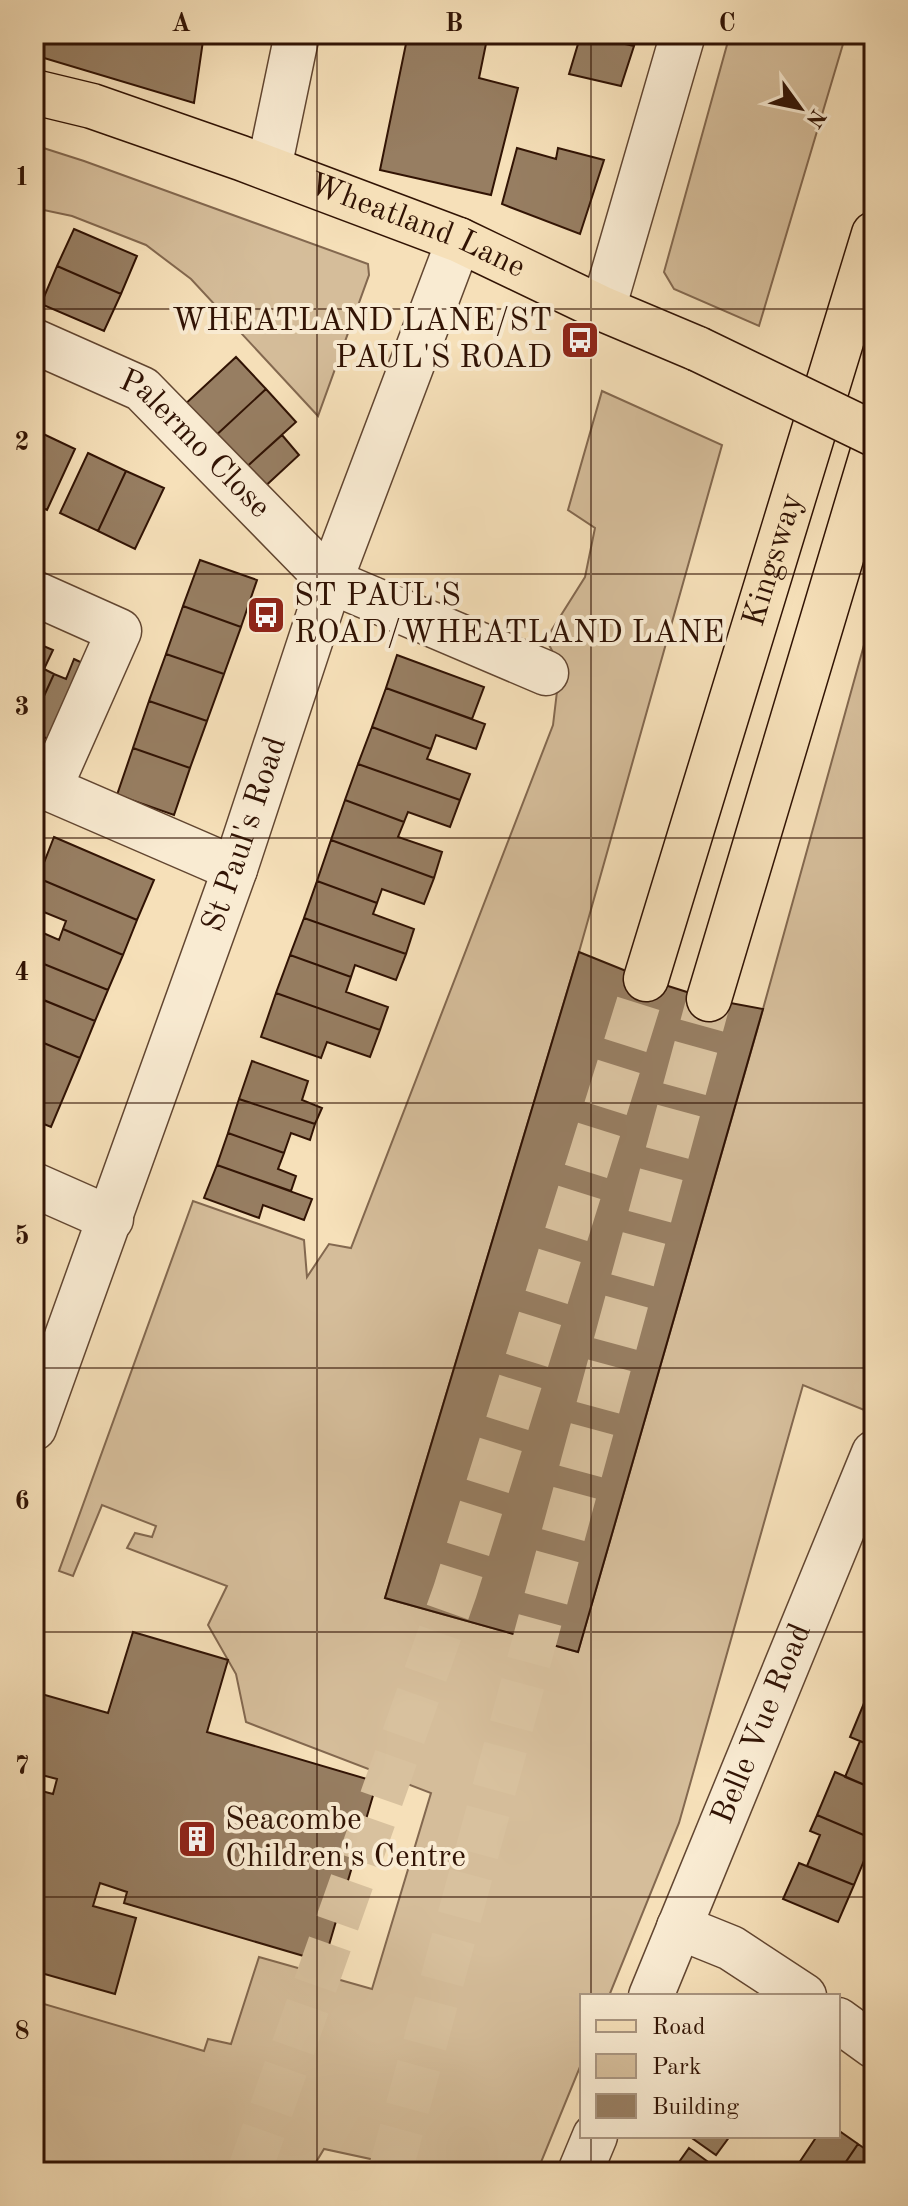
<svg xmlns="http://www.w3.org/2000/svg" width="908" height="2206" font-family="'Old Standard TT',serif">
<rect width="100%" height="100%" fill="#f6e0b9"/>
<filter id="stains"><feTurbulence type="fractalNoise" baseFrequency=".0025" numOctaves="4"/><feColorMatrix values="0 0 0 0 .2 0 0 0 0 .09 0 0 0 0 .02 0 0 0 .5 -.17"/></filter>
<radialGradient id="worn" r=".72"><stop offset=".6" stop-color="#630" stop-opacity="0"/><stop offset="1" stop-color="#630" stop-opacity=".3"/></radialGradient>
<!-- green -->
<path fill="#d5bd9a" stroke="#83684f" stroke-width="2" d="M730,34H846L759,326L674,289L664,272Z
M34,145L84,161L368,264L369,275L318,416L191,279L146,245L72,216L34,208Z
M602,391L722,445L579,952L385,1598L578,1652L758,1027L874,609V1414L803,1385L679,1823L609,1996H582V2062L537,2172H415L412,2168L324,2149L310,2172H34V2001L204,2051L208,2039L231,2044L259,1957L372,1989L431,1793L246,1722L236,1674L208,1625L227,1586L127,1548L135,1533L152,1537L156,1526L102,1505L73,1576L59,1571L193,1201L304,1240L307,1277L329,1244L351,1248L553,725L560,666L546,639L585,577L595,528L568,510Z"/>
<!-- building -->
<path fill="#977e62" stroke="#311304" stroke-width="2" d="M34,34H204L194,103L34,55Z
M408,34H488L479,78L518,88L491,195L380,170Z
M581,34L634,46L621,86L569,74Z
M590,34H637L634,46Z
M517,148L556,159L558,148L604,160L580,234L502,204Z
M74,229L137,256L121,294L57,266Z
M57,266L121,294L104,331L41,304Z
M236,357L266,389L212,439L182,407Z
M266,389L296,422L242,471L212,439Z
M37,431L75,449L47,510L34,504V439Z
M282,435L299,455L260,491L242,471Z
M88,453L126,471L98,531L60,513Z
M126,471L164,488L135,549L98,531Z
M200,560L257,580L241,627L183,606Z
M183,606L241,627L224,674L166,654Z
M34,642L53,650L44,669L54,674L34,718Z
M166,654L224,674L207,721L149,701Z
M397,655L484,687L472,719L386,688Z
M74,659L95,669L60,744L34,733V718L54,674L66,679Z
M386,688L485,724L476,749L436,735L431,749L372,727Z
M149,701L207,721L190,768L133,748Z
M372,727L431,749L427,759L470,774L460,800L358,764Z
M133,748L190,768L174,815L117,795Z
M358,764L460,800L450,827L408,812L404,822L345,800Z
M345,800L404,822L398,837L442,852L434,878L331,840Z
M54,837L154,880L137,920L38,878Z
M331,840L434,878L424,904L382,889L377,903L317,881Z
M38,878L137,920L123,955L63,929L66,921L34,908V886Z
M317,881L377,903L373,914L414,929L406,954L304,918Z
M304,918L406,954L396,980L355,965L351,977L290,955Z
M34,929L59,940L63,929L123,955L108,990L34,960Z
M579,952L646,979L709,999L763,1009L578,1652L385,1598Z
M290,955L351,977L346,992L388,1007L380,1030L276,993Z
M34,960L108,990L95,1021L38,998L42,988L34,985Z
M276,993L380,1030L370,1057L327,1042L321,1058L261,1037Z
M34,996L95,1021L80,1058L34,1039Z
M34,1039L80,1058L51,1127L34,1120Z
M252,1061L308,1081L302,1100L322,1108L315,1124L239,1099Z
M239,1099L315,1124L310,1140L291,1133L284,1153L228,1133Z
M228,1133L284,1153L278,1169L296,1176L291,1191L217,1165Z
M217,1165L312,1199L304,1220L263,1205L259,1218L204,1198Z
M133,1632L228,1660L207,1732L377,1782L324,1962L124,1903L127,1892L100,1883L93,1906L136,1918L115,1994L34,1971V1789L53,1794L57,1779L34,1773V1707L38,1693L108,1713Z
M869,1691L874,1693V1747L850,1737Z
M860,1741L874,1747V1789L845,1777Z
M835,1772L874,1789L873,1839L817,1815Z
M817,1815L873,1839L854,1885L807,1866L820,1835L810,1831Z
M799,1863L854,1885L838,1922L783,1899Z
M838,2130L858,2144L839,2172H793L817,2136H838Z
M689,2136H730L716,2155Z
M858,2144L874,2155V2172H839Z
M689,2148L722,2172H672Z"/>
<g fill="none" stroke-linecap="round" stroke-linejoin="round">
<!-- highway-tunnel -->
<path stroke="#d8c19e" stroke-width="44" stroke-dasharray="44 22" stroke-linecap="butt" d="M249,2172L455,1591L646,979
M390,2172L709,999"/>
<defs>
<g id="minor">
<path d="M269,168L297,34"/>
<path d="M603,309L683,34"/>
<path id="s1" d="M34,341L142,389L330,581L546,673"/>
<path d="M34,593L119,631L49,789"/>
<path d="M34,782L235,869"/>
<path d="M34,1185L111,1219"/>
<path id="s2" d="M34,1428L235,869L330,581L459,240"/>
<path d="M679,1927L731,1948L804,1996"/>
<path id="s3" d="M651,1996L874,1453"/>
<path d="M838,2020L874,2046"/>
<path d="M580,2172L595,2136"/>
</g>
<g id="major">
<path id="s4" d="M34,92L92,106L241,158L459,240L603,309L698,349"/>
</g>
<g id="highway">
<path id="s5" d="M646,979L874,234"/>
<path d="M709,999L874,448"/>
</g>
</defs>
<!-- minor casing -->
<use href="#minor" stroke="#624631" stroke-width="47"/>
<!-- major casing -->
<use href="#major" stroke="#311304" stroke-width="47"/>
<!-- highway casing -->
<use href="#highway" stroke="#311304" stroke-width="47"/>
<!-- minor -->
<use href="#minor" stroke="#f9ebd2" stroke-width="44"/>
<!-- major -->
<use href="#major" stroke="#f6e0b9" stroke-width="44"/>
<!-- highway -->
<use href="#highway" stroke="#f6e0b9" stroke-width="44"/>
<defs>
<path id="major-bridge" d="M698,349L874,434"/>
</defs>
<!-- major-bridge casing -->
<use href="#major-bridge" stroke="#311304" stroke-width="47" stroke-linecap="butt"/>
<!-- major-bridge -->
<use href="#major-bridge" stroke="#f6e0b9" stroke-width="44"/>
</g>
<!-- grid -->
<path fill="none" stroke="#311304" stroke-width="2" stroke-opacity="0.55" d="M317,34V2172M591,34V1996M34,309H874M34,574H874M34,838H874M34,1103H874M34,1368H874M34,1632H874M34,1897H874M591,2136V2172"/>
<!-- icons -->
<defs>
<symbol id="bus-square" viewBox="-11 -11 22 22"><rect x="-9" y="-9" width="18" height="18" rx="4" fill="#8f2418" stroke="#f9ebd2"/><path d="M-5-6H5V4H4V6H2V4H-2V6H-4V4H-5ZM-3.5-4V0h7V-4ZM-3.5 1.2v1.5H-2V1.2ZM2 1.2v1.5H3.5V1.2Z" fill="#fff"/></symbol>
<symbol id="building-square" viewBox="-11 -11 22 22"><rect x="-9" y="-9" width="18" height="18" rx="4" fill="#8f2418" stroke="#f9ebd2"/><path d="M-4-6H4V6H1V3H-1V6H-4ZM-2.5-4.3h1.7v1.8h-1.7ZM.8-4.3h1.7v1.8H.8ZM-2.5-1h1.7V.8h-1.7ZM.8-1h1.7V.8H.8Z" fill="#fff"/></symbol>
</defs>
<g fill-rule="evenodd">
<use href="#bus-square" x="558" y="318" width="44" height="44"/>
<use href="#bus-square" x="244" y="593" width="44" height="44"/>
<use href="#building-square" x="175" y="1817" width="44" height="44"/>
</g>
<g text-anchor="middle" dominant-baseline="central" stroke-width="8" stroke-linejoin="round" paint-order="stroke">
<!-- street labels -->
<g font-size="32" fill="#311304" stroke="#f9ebd2">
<text stroke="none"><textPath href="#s4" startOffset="406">Wheatland Lane</textPath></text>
<text stroke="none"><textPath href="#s1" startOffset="194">Palermo Close</textPath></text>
<text stroke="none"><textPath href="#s5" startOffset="438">Kingsway</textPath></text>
<text stroke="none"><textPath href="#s2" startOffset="630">St Paul's Road</textPath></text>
<text stroke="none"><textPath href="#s3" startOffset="294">Belle Vue Road</textPath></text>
</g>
<!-- poi labels -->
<g font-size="32" fill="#311304" stroke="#f9ebd2" text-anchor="start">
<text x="552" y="322" text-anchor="end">WHEATLAND LANE/ST<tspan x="552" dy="37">PAUL'S ROAD</tspan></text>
<text x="294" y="597">ST PAUL'S<tspan x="294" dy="37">ROAD/WHEATLAND LANE</tspan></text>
<text x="225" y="1821">Seacombe<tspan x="225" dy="37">Children's Centre</tspan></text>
</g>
</g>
<!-- margin -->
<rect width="908" height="2206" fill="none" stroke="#f6e0b9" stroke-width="88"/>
<!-- legend -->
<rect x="580" y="1994" width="260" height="144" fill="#f9ebd2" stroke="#a99580" stroke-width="2"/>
<rect x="596" y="2020" width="40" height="12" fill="#f6e0b9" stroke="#a99580" stroke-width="2"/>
<text x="652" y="2034" font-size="24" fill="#311304">Road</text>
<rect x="596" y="2054" width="40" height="24" fill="#d5bd9a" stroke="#a99580" stroke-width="2"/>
<text x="652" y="2074" font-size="24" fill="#311304">Park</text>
<rect x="596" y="2094" width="40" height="24" fill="#977e62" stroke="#a99580" stroke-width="2"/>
<text x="652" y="2114" font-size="24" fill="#311304">Building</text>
<!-- north arrow -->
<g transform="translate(800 108) rotate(123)" stroke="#f9ebd2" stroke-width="6" paint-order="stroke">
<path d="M0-6L14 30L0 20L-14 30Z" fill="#311304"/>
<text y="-12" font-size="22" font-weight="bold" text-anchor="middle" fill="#311304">N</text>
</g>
<rect x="44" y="44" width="820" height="2118" fill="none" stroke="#311304" stroke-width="3"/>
<g font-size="26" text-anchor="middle" font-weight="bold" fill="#311304">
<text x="181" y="31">A</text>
<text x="454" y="31">B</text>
<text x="727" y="31">C</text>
<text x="22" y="185">1</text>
<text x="22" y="450">2</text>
<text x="22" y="715">3</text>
<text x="22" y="980">4</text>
<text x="22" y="1244">5</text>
<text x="22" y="1509">6</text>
<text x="22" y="1774">7</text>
<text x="22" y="2039">8</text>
</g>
<rect width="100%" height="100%" filter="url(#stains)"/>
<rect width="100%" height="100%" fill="url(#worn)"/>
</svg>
